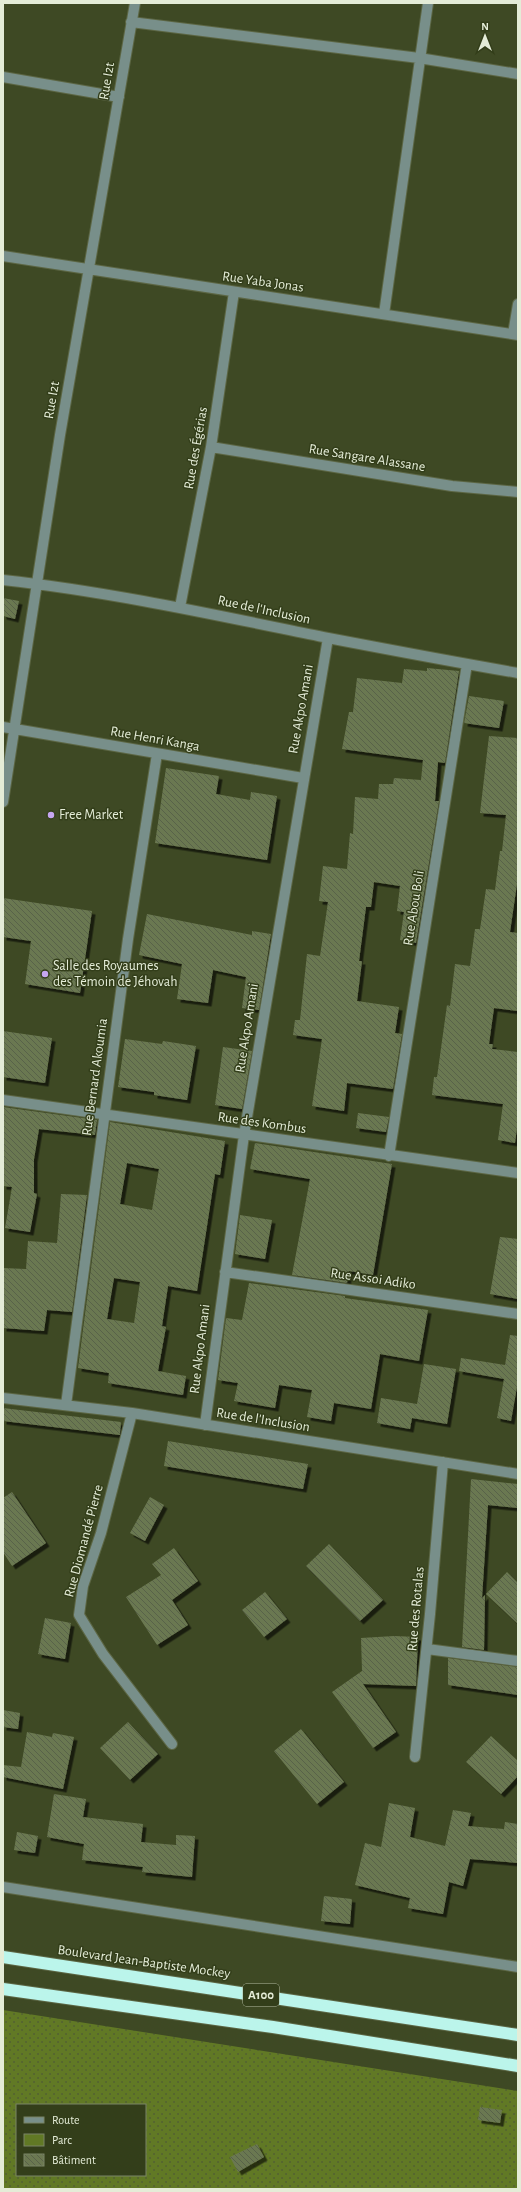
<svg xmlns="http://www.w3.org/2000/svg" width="521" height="2192" font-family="'Alegreya Sans',sans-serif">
<defs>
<pattern id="green-dots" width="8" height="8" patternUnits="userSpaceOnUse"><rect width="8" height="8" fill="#617925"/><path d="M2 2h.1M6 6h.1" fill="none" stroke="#526032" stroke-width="1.8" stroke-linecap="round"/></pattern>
<pattern id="building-back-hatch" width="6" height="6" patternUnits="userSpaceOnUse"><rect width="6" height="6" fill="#6b7851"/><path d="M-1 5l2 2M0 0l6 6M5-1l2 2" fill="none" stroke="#596249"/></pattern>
<filter id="shadow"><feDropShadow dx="3.5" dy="3.5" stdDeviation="0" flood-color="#0009"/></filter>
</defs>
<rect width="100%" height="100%" fill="#3e4924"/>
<!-- green -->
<path fill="url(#green-dots)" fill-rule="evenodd" d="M3,2010L518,2091V2189H3ZM17,2105H145V2175H17Z"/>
<!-- building -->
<path fill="url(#building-back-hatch)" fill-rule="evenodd" filter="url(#shadow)" d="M3,598L19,601L15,619L3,616Z
M427,668L459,671L445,763L438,762L435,801H439L416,943L400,940L404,912L397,911L400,886L374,882L371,907H366L359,961H362L357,1001L399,1007L395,1033L402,1034L393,1089L347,1083L344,1111L312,1106L322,1039L293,1035L295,1020H300L307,954L320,956L328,902L319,901L323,866L347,869L350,833L353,834L355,797L378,799L379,784H393L394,778L421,780L423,760L342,749L349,712H353L357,678L402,683L404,669L427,671Z
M469,696L504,701L499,728L464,723Z
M489,736L518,738V877L510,932L518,933V1011L494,1008L489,1044H493L492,1049L518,1052V1121L515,1143L498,1140L503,1104L432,1095L434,1077H437L447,1005L450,1006L455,964L470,966L475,929H480L486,889L495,890L500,851H502L506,815L480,813Z
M166,768L219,776L216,794L250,800L251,792L277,796L267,860L155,843Z
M3,898L92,911L80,993L25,984L31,941L3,937Z
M147,914L252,935V931L271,934L259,1010L242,1008L246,977L213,970L208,1003L177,999L182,964L139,955Z
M3,1031L52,1038L45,1083L3,1077Z
M125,1039L162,1044L163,1041L196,1046L187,1100L154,1095V1092L118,1087Z
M223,1047L252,1051L242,1109L215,1105Z
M3,1107L97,1120L95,1135L39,1129L34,1159V1193L37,1194L30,1232L5,1228L12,1187L3,1186Z
M358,1113L389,1117L386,1132L356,1128Z
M110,1122L225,1141L220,1175L215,1174L197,1291L168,1286L162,1326L166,1327L158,1371L186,1376L183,1395L108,1383L109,1373L78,1368ZM127,1163L159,1169L152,1210L120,1204ZM114,1278L140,1282L134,1323L107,1319Z
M255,1143L392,1164L373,1275L349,1271L347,1283L292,1275L310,1179L250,1169Z
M61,1194L87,1195L72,1312L47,1310L44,1331L3,1328V1268L26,1269L28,1241L57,1243Z
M240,1215L272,1220L265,1259L235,1254Z
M500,1237L518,1239V1299L490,1294Z
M249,1283L345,1296V1298L428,1310L419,1361L380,1354L371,1409L334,1403L331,1421L307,1417L312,1390L279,1385L275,1408L234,1401L238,1383L218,1380L226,1318L242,1320Z
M510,1335L518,1336V1381L511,1421L497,1418L504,1379L459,1371L461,1358L505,1365Z
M424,1364L456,1369L447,1424L412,1418L410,1429L377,1423L381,1398L417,1404Z
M3,1408L121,1422L120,1433V1435L3,1421Z
M168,1441L308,1464L303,1489L164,1466Z
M471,1479L518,1484V1508L488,1505L482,1598L485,1595L484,1650L462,1647Z
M12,1492L46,1543L12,1566L3,1552V1498Z
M150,1497L164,1505L145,1541L130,1533Z
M329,1544L383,1600L360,1621L306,1566Z
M174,1548L198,1581L172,1600L188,1625L157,1645L126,1597L161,1575L152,1564Z
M507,1572L518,1583V1624L486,1594Z
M265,1592L287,1619L264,1637L242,1610Z
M45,1618L71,1623L65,1659L38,1654Z
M394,1636L418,1637L416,1686L363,1684L396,1732L373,1748L332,1692L362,1671L361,1638Z
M448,1658L518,1667V1695L448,1685Z
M3,1710L20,1713L18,1729L3,1727Z
M128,1722L158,1754L130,1780L100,1748Z
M301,1729L344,1782L317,1804L274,1751Z
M27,1732L52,1737L53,1733L74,1737L63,1789L3,1777V1765L21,1767Z
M491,1736L518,1761V1776L501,1794L466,1762Z
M54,1794L86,1799L83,1817L143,1824L141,1842L176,1845V1835L195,1836L192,1877L142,1872L143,1867L82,1860L84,1844L47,1837Z
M389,1803L415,1808L410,1837L445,1846L453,1810L471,1813L468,1826L504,1829L505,1822L518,1824V1863L470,1859L463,1886L449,1882L443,1914L408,1908L410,1898L355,1885L365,1843L381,1847Z
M17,1832L38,1836L35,1853L14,1850Z
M324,1896L352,1899L350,1924L321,1921Z
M480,2107L502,2110L500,2123L478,2120Z
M257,2144L264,2157L238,2172L230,2157Z"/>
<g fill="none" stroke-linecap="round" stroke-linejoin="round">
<defs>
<path id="minor" d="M131,22L419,58L518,74
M3,77L119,97
M3,256L518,335
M384,314L428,3
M513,334L518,304
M211,447L452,486L518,492
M3,580C112,592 220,616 328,638C391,650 454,662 518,673
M180,607L211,447L234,292
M3,727L303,778
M3,802L60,435L135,3
M3,1100L518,1173
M389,1156L467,664
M225,1272L518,1314
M3,1398L132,1413L518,1474
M66,1405L128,939L157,754
M132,1413L101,1533L83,1586L79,1615L103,1654L172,1744
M205,1425L244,1135L328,638
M427,1649L518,1661
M415,1757L430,1614L443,1462
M3,1887L518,1967"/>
<path id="highway" d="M3,1957L518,2035
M3,1989L273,2027L518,2066"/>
</defs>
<!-- minor casing -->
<use href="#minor" stroke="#5c6644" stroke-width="12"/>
<!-- highway casing -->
<use href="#highway" stroke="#5c6644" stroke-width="14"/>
<!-- minor -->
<use href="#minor" stroke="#788f8a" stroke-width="10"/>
<!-- highway -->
<use href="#highway" stroke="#bbf5eb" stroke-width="12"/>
</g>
<!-- markers -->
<g fill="#c6a6f0" stroke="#333e1a" stroke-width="1.5">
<circle cx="51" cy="815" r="4"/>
<circle cx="45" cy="974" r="4"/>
</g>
<g text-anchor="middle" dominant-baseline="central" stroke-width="3" stroke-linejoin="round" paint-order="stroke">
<!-- shield labels -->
<rect fill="#333e1a" stroke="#afb89e" stroke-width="1" x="243" y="1984" width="36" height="22" rx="3"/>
<g font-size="13" font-weight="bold" fill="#e4ecd7">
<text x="261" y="1995">A100</text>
</g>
<!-- street labels -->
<g font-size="14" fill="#e4ecd7" stroke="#333e1a">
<text transform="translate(107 81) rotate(-80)">Rue I2t</text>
<text transform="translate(263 282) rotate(8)">Rue Yaba Jonas</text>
<text transform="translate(52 400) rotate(-80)">Rue I2t</text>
<text transform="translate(196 448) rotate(-80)">Rue des Égérias</text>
<text transform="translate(367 458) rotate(9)">Rue Sangare Alassane</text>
<text transform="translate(264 610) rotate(12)">Rue de l'Inclusion</text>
<text transform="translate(301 709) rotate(-80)">Rue Akpo Amani</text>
<text transform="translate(155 739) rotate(10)">Rue Henri Kanga</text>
<text transform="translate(414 908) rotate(-81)">Rue Abou Boli</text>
<text transform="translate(247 1028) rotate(-81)">Rue Akpo Amani</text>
<text transform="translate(95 1077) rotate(-82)">Rue Bernard Akoumia</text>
<text transform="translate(262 1123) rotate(8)">Rue des Kombus</text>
<text transform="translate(373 1279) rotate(8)">Rue Assoi Adiko</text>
<text transform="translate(200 1349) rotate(-83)">Rue Akpo Amani</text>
<text transform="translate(263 1420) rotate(9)">Rue de l'Inclusion</text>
<text transform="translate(84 1541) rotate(-75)">Rue Diomandé Pierre</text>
<text transform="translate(416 1609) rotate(-85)">Rue des Rotalas</text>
<text transform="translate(144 1962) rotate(8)">Boulevard Jean-Baptiste Mockey</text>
</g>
<!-- poi labels -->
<g font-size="14" fill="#e4ecd7" stroke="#333e1a" text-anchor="start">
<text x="59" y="815">Free Market</text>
<text x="53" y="966">Salle des Royaumes<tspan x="53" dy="16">des Témoin de Jéhovah</tspan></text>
</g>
</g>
<!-- border -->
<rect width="521" height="2192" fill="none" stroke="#e4ecd7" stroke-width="8"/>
<!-- legend -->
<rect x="16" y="2104" width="130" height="72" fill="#333e1a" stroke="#7a8466"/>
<rect x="24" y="2117" width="20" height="6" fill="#788f8a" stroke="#7a8466"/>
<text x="52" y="2124" font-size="12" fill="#e4ecd7">Route</text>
<rect x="24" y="2134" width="20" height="12" fill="#617925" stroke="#7a8466"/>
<text x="52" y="2144" font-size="12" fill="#e4ecd7">Parc</text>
<rect x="24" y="2154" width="20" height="12" fill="url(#building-back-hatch)" stroke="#7a8466"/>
<text x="52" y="2164" font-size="12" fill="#e4ecd7">Bâtiment</text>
<!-- north arrow -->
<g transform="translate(485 36)" stroke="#333e1a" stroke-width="3" paint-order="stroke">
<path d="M0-3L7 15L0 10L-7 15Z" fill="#e4ecd7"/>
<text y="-6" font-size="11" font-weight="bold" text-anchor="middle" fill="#e4ecd7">N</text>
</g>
</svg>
